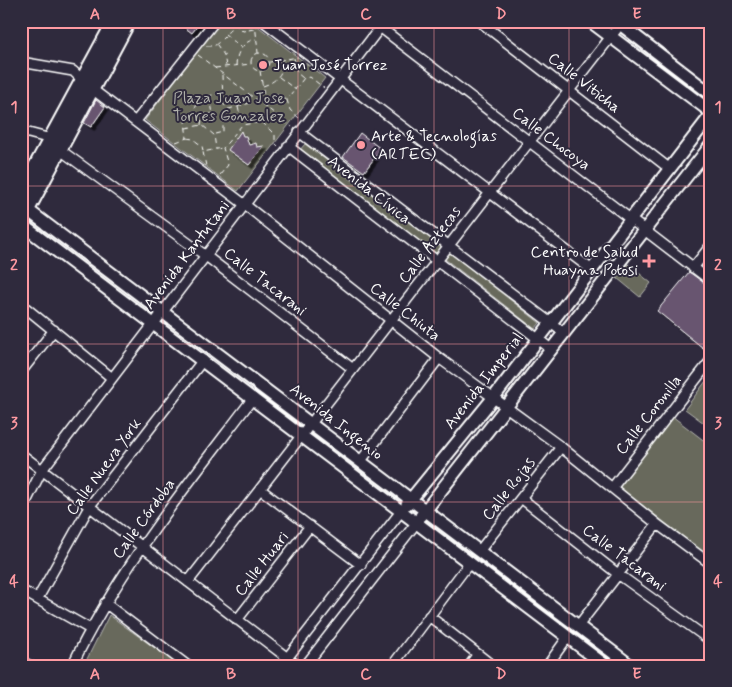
<svg xmlns="http://www.w3.org/2000/svg" width="732" height="687" font-family="Mynerve,sans-serif">
<defs>
<filter id="shadow"><feDropShadow dx="3.5" dy="3.5" stdDeviation="0" flood-color="#0009"/></filter>
</defs>
<rect width="100%" height="100%" fill="#2f2a3d"/>
<filter id="ink" filterUnits="userSpaceOnUse"><feTurbulence type="fractalNoise" baseFrequency=".02" numOctaves="2"/><feDisplacementMap in="SourceGraphic" scale="10" xChannelSelector="R" yChannelSelector="G"/><feConvolveMatrix kernelMatrix="1 2 1 2 8 2 1 2 1" color-interpolation-filters="sRGB"/></filter>
<g filter="url(#ink)">
<!-- green -->
<path fill="#67695b" stroke="#b3b4ad" d="M220,21H251L325,78L238,191L145,120Z
M305,144L442,247L436,254L299,151Z
M450,253L540,323L535,329L445,259Z
M628,264L651,283L640,297L617,278Z
M706,381L711,385V413L704,423L685,409Z
M672,416L711,446V547L705,554L619,487Z
M109,615L177,664L176,666H91L85,663Z"/>
<!-- building -->
<path fill="#67556f" stroke="#fff" filter="url(#shadow)" d="M176,21H196L199,24L192,33Z
M96,100L105,107L91,127L84,123Z
M241,131L243,136H246L249,145L256,143L257,147L264,146L249,165L228,150Z
M360,133L381,149L364,172L343,157Z
M689,272L711,288V349L708,352L657,311Z"/>
<g fill="none" stroke-linecap="round" stroke-linejoin="round">
<defs>
<path id="minor" d="M263,21L592,270
M372,21L711,281
M479,21L670,169
M21,62L73,71L92,89L244,204L439,358L561,447L657,524L711,564
M136,121L215,21
M21,131L51,139
M299,132L564,333
M288,146L551,349
M59,149L206,256L353,369
M693,268L711,245
M21,304L112,378
M21,372L54,330
M21,454L298,666
M360,462L439,358
M612,488L711,360
M260,489L361,565
M521,498L618,574L711,641
M21,512L42,470L385,21
M480,550L561,447
M188,582L623,21
M21,590L90,629
M38,598L89,507L203,360
M105,603L188,666
M429,616L493,666
M237,620L310,526
M578,626L657,524
M21,661L31,666
M72,666C119,568 188,484 253,398
M281,666L402,510
M305,666L417,522
M392,666L470,562
M469,666L478,654
M547,666L567,638"/>
<path id="tertiary" d="M590,21L711,112
M616,21L711,94
M21,205L631,666
M21,224L606,666
M407,504L494,397L711,115
M421,516L711,145"/>
<path id="primary" d="M21,194L115,21
M21,221L128,21"/>
</defs>
<!-- minor casing -->
<use href="#minor" stroke="#fff" stroke-width="12"/>
<!-- tertiary casing -->
<use href="#tertiary" stroke="#fff" stroke-width="15"/>
<!-- primary casing -->
<use href="#primary" stroke="#fff" stroke-width="18"/>
<!-- path -->
<path stroke="#fff" stroke-width="1" stroke-dasharray="5 4" stroke-linecap="butt" d="M255,22L258,53
M234,23L243,31L254,29
M225,34L241,47
M217,45L224,55L226,66
M206,46H214C221,41 232,30 233,21
M251 62a9 9 0 1 1 18 0a9 9 0 1 1-18 0Z
M198,55L292,127
M294,58L297,73L303,78
M270,62L298,57
M236,66C236,53 243,41 256,39
M215,68L251,64
M260,71L266,107
M222,75L223,104L229,109L257,101
M279,77L296,90
M263,86C276,82 283,74 284,60
M210,97L213,114L223,121L240,116
M265,98L277,95L287,100
M238,107L242,124
M299,118L290,110L287,100L304,78L310,77L324,88
M201,125L202,116L207,113L213,114
M186,128L202,125L214,135L216,149
M215,134L223,132V121
M187,138L193,139L202,146L203,151
M176,142L187,138L185,122L202,98L223,92
M206,166L203,152L222,148
M220,175L228,165L223,148L242,125L262,122L275,135V143L278,146"/>
<!-- minor -->
<use href="#minor" stroke="#2f2a3d" stroke-width="9"/>
<!-- tertiary -->
<use href="#tertiary" stroke="#2f2a3d" stroke-width="11"/>
<!-- primary -->
<use href="#primary" stroke="#2f2a3d" stroke-width="14"/>
</g>
</g>
<!-- grid -->
<path fill="none" stroke="#ff9aa2" stroke-width="1" stroke-opacity="0.55" d="M163,21V666M298,21V666M434,21V666M569,21V666M21,186H711M21,344H711M21,502H711"/>
<!-- markers -->
<g fill="#ff9aa2" stroke="#2f2a3d" stroke-width="2">
<circle cx="263" cy="65" r="5"/>
<circle cx="361" cy="145" r="5"/>
<path d="M646.5 253.5h5v5h5v5h-5v5h-5v-5h-5v-5h5z"/>
</g>
<g text-anchor="middle" dominant-baseline="central" stroke-width="4" stroke-linejoin="round" paint-order="stroke">
<!-- poi labels -->
<g font-size="16" fill="#fff" stroke="#2f2a3d" text-anchor="start">
<text x="273" y="65">Juan José Torrez</text>
<text x="371" y="136">Arte &amp; Tecnologías<tspan x="371" dy="18">(ARTEC)</tspan></text>
<text x="638" y="252" text-anchor="end">Centro de Salud<tspan x="638" dy="18">Huayna Potosi</tspan></text>
</g>
<!-- street labels -->
<g font-size="16" fill="#fff" stroke="#2f2a3d">
<text transform="translate(584 83) rotate(38)">Calle Viticha</text>
<text transform="translate(551 139) rotate(37)">Calle Chocoya</text>
<text transform="translate(369 190) rotate(38)">Avenida Cívica</text>
<text transform="translate(430 245) rotate(-53)">Calle Aztecas</text>
<text transform="translate(187 255) rotate(-53)">Avenida Kantutani</text>
<text transform="translate(265 282) rotate(38)">Calle Tacarani</text>
<text transform="translate(405 312) rotate(38)">Calle Chiuta</text>
<text transform="translate(484 381) rotate(-52)">Avenida Imperial</text>
<text transform="translate(649 415) rotate(-52)">Calle Coronilla</text>
<text transform="translate(336 422) rotate(38)">Avenida Ingenio</text>
<text transform="translate(104 467) rotate(-54)">Calle Nueva York</text>
<text transform="translate(509 489) rotate(-52)">Calle Rojas</text>
<text transform="translate(144 519) rotate(-54)">Calle Córdoba</text>
<text transform="translate(624 558) rotate(37)">Calle Tacarani</text>
<text transform="translate(262 564) rotate(-52)">Calle Huari</text>
</g>
<!-- park labels -->
<g font-size="16" fill="#b3b4ad" stroke="#2f2a3d">
<text x="229" y="98">Plaza Juan Jose<tspan x="229" dy="18">Torres Gonzalez</tspan></text>
</g>
</g>
<!-- margin -->
<rect width="732" height="687" fill="none" stroke="#2f2a3d" stroke-width="55"/>
<rect x="28" y="28" width="676" height="632" fill="none" stroke="#ff9aa2" stroke-width="2"/>
<g font-size="16" text-anchor="middle" font-weight="bold" fill="#ff9aa2">
<text x="95" y="19">A</text>
<text x="231" y="19">B</text>
<text x="366" y="19">C</text>
<text x="501" y="19">D</text>
<text x="637" y="19">E</text>
<text x="14" y="112">1</text>
<text x="718" y="112">1</text>
<text x="14" y="270">2</text>
<text x="718" y="270">2</text>
<text x="14" y="428">3</text>
<text x="718" y="428">3</text>
<text x="14" y="586">4</text>
<text x="718" y="586">4</text>
<text x="95" y="679">A</text>
<text x="231" y="679">B</text>
<text x="366" y="679">C</text>
<text x="501" y="679">D</text>
<text x="637" y="679">E</text>
</g>
</svg>
